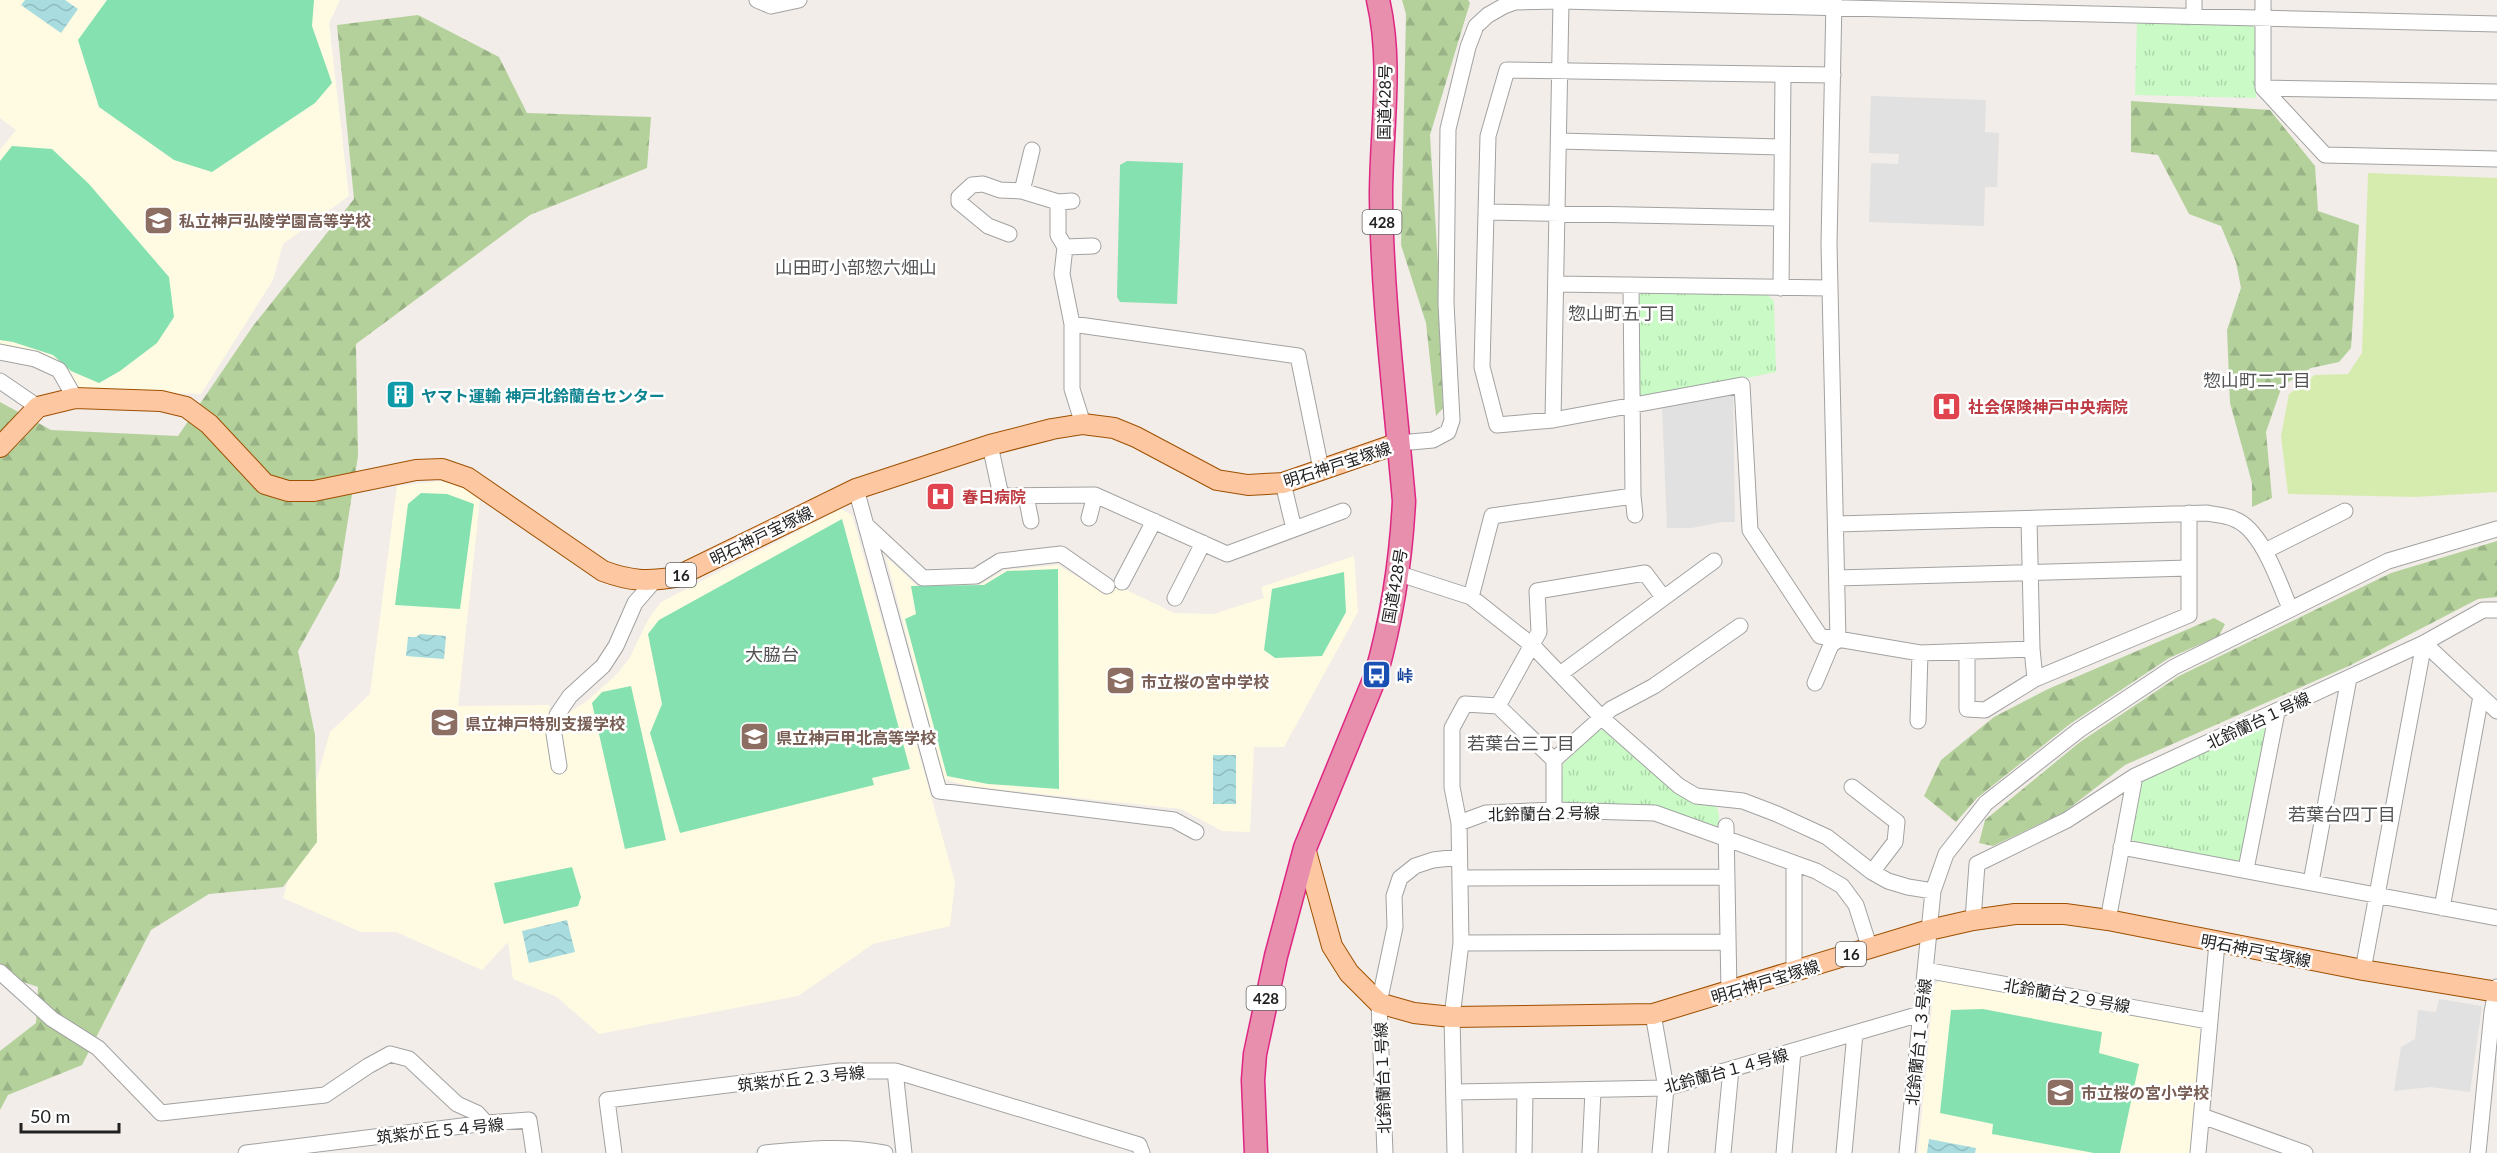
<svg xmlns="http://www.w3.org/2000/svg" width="2497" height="1153" font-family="Lato,'Noto Sans JP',sans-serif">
<defs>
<pattern id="forest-firs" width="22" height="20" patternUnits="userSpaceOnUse" patternTransform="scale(1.5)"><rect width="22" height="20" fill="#b4d19c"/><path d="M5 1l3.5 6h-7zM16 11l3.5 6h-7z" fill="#9ab386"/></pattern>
<pattern id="park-tufts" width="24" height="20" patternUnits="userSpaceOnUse" patternTransform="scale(1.5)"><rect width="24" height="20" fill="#cafbc6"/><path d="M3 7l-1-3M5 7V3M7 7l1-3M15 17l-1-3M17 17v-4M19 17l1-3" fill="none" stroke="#add7aa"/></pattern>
<pattern id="water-waves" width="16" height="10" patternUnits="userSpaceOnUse" patternTransform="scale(1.5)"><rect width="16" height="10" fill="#a8dcdf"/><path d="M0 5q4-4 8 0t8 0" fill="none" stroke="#90bcbf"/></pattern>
</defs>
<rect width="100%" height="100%" fill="#f2ede8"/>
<!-- education -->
<path fill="#fffbe3" d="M0,0H340L329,23L349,196L283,244L273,280L201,394L80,390L61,365L0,346V150L16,130L0,118Z
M440,481L462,486L480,499L458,706L550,705L547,730L552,770L566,767L561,733L564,716L587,701L617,674L629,659L649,618L661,602L841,509L852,515L955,882L950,926L873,944L798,996L599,1034L557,997L513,979L508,942L482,970L396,932H361L283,898L330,732L370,694L397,486Z
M1354,556L1358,612L1284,747H1254L1250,832L1222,831L1181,809L968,786L944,779L886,557L917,586L980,585L1005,570L1058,565L1105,594L1112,583L1174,613L1213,614L1264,598L1261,587Z
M1943,979L2197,1026L2202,1032L2191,1153H1918L1934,985Z"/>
<!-- grass -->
<path fill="#d6ecae" d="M2368,173L2497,178V492L2415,497L2288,494L2281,436L2289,394L2315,375L2348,374L2362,353Z"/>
<!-- forest -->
<path fill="url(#forest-firs)" d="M1402,0H1468L1470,3L1430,135L1438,264L1443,408L1436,416L1426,323L1401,245L1406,14Z
M418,15L499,57L527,113L651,117L647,168L530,215L356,344L358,456L339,577L298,651L315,735L317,842L283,887L209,894L151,930L82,1065L8,1095L0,1110V1051L36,1023L38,987L0,974V402L51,430L178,436L253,326L354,199L337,25Z
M2131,101L2270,110L2315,166L2318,211L2359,225L2351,348L2339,362L2311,368L2282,386L2266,432L2272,498L2252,507V483L2230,403L2227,330L2241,288L2236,262L2221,226L2189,214L2158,155L2131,152Z
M2497,541V597L2478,599L2349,666L2125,765L2063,813L1993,846L1979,843L1985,820L2080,742L2179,676L2391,573Z
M2214,618L2225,624L2219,636L2169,658L2070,724L1977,798L1956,822L1924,796L1941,760L1994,717L2048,689Z"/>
<!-- park -->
<path fill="url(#park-tufts)" d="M2137,21L2250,23L2257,30L2256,98L2135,95Z
M1643,291L1767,294L1774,301L1776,372L1643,399L1635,391L1638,296Z
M2264,724L2268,729L2244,857L2239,861L2137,845L2131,838L2139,788L2145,778Z
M1607,729L1715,802C1718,810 1722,820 1716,828L1566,804L1561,799L1563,764L1597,731Z"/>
<!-- pitch -->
<path fill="#85e1af" d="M107,0H314L312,26L332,83L315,103L212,172L174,160L99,107L78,40Z
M12,146L52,149L89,184L169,277L174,317L157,343L120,371L99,383L71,371L53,355L13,342L0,340V161Z
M1127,161L1183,163L1177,304L1120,302L1117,297L1120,165Z
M421,493L447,494L474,504L460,609L395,605L408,504Z
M842,519L910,769L872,778L874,785L680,833L650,733L662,704L648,634L659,620Z
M1058,569L1059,789L988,784L947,776L905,619L916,614L911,586L984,585L1007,571Z
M1344,572L1346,612L1322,656L1275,658L1264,650L1272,589Z
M631,686L666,840L625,849L592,703L602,692Z
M572,867L581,897L578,906L504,924L494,883Z
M1983,1009L2102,1032L2099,1053L2139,1064L2120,1153H2094L1992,1134L1993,1124L1940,1113L1951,1010Z"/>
<!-- parking -->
<path fill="#e1e1e1" d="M1871,96L1986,100L1985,132L1999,133L1997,187H1985L1984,226L1869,222L1871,163L1898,164L1899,154L1869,153Z
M1733,392L1735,522H1722L1692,528H1667L1662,405Z
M2439,999L2482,1006L2470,1092L2430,1087L2394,1091L2401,1047L2415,1039L2418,1010L2436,1012Z"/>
<!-- water -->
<path fill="url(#water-waves)" d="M25,0H65L78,9L61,33L21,5Z
M420,634L446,636L444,659L406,656L408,637H416Z
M1213,755H1236V804H1213Z
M567,920L575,952L529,963L522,931Z
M1929,1139L1976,1148L1975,1153H1927Z"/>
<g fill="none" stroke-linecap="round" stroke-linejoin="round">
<defs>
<path id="minor" d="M757,0L771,6L799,0
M2263,0V88L2325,155L2497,159
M2194,16V0
M1833,75L1507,70L1488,136L1482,367L1497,425L1553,420L1742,385L1750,530L1820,636L1920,653L2032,649
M2263,88L2497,92
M1559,141L1782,147
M1022,191L1032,150
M1058,202V235L1065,247L1062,274L1072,324V389L1083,424
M1487,212L1781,218
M1009,234L988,226L959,202V197L972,185L983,184L1000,190L1022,191L1058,202L1072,201
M1065,247L1093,246
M1556,284L1830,288
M1781,288L1783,75
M1072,324L1298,356L1321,469
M0,352L35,359L59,370L75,398
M0,381L38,407
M1553,420L1561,1
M1399,443L1433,440L1448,432L1452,420L1446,303L1448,129L1468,47L1476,26L1488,15L1504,6L1515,2L1561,1L2497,24
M990,445L1001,496L1095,495L1227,554L1343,511
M1283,483L1294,529
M856,489L939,791L1174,820L1196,832
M1026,496L1031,521
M1633,496L1635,515
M1089,518L1095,495
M2029,519L2032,649L2035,679
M1837,524L2207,513C2215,515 2226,515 2234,519C2262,529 2279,583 2290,608
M866,525L923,578L976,576L1000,561L1061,554L1107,586
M2265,551L2345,511
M1397,573L1471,597L1533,646L1602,718L1679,786L1696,796L1743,801L1777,814L1827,837L1872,872L1888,881L1908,887L1933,891
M1837,578L2189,568
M1122,582L1154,521
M1471,597L1492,516L1633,496L1631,285
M1175,598L1203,543
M1967,652V709L1985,710L2035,679L2189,615V513
M1560,674L1714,561
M1815,683L1831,645L1838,640L1829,244L1834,0
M1498,706L1539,632L1537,591L1645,573L1663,597
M1918,721L1920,653
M1554,760L1611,709L1654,686L1740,626
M559,766L554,734L557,715L570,696L603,666L616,646L635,603L654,581
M1852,787L1897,822L1895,842L1872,872
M1459,823L1452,787V728L1465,704L1498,706L1554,760V810
M1726,826L1729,992
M2121,847L2497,918
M1794,863V972
M2246,869L2277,712
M1460,878L1727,877
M2311,882L2349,678
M2442,908L2481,696
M1973,920L1977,864L2067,820L2135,776
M2108,920L2135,776L2424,643L2497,711
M1461,943L1728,942
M1925,970L2208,1021
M2363,970L2424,643L2483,610H2497
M0,972L52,1019L98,1048L161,1113L325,1095L368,1066L390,1054L409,1059L457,1104L477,1113L486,1123
M1653,1014L1666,1088L1660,1153
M895,1071L904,1153
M1454,1092L1666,1088L1920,1014
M2202,1116L2305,1153
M246,1153L486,1123L529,1120L534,1153
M614,1153L607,1100L839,1071H895L1139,1145L1142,1153
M765,1153C805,1149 845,1145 885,1153
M1385,1153L1379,1003L1395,927L1394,896L1400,878L1415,866L1433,860L1459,857
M1455,1153L1452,1017L1461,943L1459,823L1486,813L1554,810L1655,813L1816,871L1842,886L1856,905L1870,949
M1524,1153L1525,1092
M1590,1153L1593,1091
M1723,1153L1731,1069
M1784,1153L1793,1051
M1844,1153L1855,1033
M1907,1153L1933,891L1946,854L1986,803L2079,730L2174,667L2388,561L2497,529
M2198,1153L2217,943
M2478,1153L2492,1012L2497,987"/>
<path id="major" d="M0,447L38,407L75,398L161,401L186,407L209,424L265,484L288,491H314L416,470L442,469L468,478L603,571C630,581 647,582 676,577L856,489L990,445L1052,429L1083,424L1114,428L1136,437L1217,480L1248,485L1283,483L1399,443
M1305,848L1332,946L1349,973L1379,1003L1414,1013L1452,1017L1653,1014L1929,930L1973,920L2015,914H2065L2108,920L2363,970L2497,992"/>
<path id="highway" d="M1256,1153L1253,1080L1255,1054L1276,956L1305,848L1376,675C1392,618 1401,560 1404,501C1395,399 1382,297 1381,196C1381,130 1393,64 1378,0"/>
</defs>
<!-- minor casing -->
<use href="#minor" stroke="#a2a2a2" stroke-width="17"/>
<!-- major casing -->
<use href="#major" stroke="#9e5000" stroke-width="22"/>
<!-- highway casing -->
<use href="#highway" stroke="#de2683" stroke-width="25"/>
<!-- minor -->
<use href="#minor" stroke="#fff" stroke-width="15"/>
<!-- major -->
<use href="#major" stroke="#fdc7a1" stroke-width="20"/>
<!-- highway -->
<use href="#highway" stroke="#e98fae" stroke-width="22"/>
</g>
<!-- icons -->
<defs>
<symbol id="school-square" viewBox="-11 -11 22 22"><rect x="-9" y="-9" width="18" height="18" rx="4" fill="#8d6e63" stroke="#fff"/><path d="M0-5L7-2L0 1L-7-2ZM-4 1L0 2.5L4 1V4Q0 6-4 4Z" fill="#fff"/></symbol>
<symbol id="building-square" viewBox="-11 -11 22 22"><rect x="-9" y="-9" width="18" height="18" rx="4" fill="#0f9aa8" stroke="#fff"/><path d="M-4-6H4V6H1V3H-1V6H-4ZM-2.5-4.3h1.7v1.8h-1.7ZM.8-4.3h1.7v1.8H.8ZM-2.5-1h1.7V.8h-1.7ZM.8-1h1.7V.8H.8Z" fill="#fff"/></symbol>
<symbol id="hospital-square" viewBox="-11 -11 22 22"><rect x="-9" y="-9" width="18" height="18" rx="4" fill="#e0444e" stroke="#fff"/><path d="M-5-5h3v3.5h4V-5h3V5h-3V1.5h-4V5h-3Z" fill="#fff"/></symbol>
<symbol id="bus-square" viewBox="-11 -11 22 22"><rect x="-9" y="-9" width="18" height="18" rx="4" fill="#1a4fb4" stroke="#fff"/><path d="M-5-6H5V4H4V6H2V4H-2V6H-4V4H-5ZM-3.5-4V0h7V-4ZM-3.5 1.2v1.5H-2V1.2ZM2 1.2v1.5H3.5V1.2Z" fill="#fff"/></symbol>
</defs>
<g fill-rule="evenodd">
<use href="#school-square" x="142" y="204" width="33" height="33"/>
<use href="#building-square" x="384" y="378" width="33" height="33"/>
<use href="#hospital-square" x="1930" y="390" width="33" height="33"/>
<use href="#hospital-square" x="924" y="480" width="33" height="33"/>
<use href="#bus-square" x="1360" y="658" width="33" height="33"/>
<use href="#school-square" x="1104" y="664" width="33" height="33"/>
<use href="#school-square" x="428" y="706" width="33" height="33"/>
<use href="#school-square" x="738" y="720" width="33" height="33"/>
<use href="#school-square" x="2044" y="1076" width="33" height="33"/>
</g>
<g text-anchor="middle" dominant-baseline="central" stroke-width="5" stroke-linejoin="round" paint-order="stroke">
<!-- shield labels -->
<g fill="#fff" stroke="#646464" stroke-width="1.5">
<rect x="1362.5" y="210" width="39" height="24" rx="4.5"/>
<rect x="666" y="563" width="30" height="24" rx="4.5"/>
<rect x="1836" y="942" width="30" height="24" rx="4.5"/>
<rect x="1246.5" y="986" width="39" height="24" rx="4.5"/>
</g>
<g font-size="15" font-weight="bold" fill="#212121">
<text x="1382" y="222">428</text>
<text x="681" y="575">16</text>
<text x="1851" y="954">16</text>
<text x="1266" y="998">428</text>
</g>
<!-- street labels -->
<g font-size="16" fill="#212121" stroke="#fff">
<text transform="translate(1384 102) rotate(-89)">国道428号</text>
<text transform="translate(1337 464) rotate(-18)">明石神戸宝塚線</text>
<text transform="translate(761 535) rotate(-26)">明石神戸宝塚線</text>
<text transform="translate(1394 586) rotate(-80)">国道428号</text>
<text transform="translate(2258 720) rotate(-25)">北鈴蘭台１号線</text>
<text transform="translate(1544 813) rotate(-1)">北鈴蘭台２号線</text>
<text transform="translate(2256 950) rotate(11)">明石神戸宝塚線</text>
<text transform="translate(1765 981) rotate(-17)">明石神戸宝塚線</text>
<text transform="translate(2067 995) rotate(10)">北鈴蘭台２９号線</text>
<text transform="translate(1918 1042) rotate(-84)">北鈴蘭台１３号線</text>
<text transform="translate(1726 1070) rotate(-15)">北鈴蘭台１４号線</text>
<text transform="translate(801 1078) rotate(-6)">筑紫が丘２３号線</text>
<text transform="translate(1382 1078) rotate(-92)">北鈴蘭台１号線</text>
<text transform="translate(440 1130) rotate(-6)">筑紫が丘５４号線</text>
</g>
<!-- education labels -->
<g font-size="16" font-weight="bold" fill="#785e54" stroke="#fff" text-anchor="start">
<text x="179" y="220">私立神戸弘陵学園高等学校</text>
<text x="1141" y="681">市立桜の宮中学校</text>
<text x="465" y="723">県立神戸特別支援学校</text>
<text x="776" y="737">県立神戸甲北高等学校</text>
<text x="2081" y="1092">市立桜の宮小学校</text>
</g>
<!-- culture labels -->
<g font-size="16" font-weight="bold" fill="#0d838f" stroke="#fff" text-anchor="start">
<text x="421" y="395">ヤマト運輸 神戸北鈴蘭台センター</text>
</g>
<!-- health labels -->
<g font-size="16" font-weight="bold" fill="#be3a42" stroke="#fff" text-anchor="start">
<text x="1968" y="406">社会保険神戸中央病院</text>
<text x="962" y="496">春日病院</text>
</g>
<!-- transit labels -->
<g font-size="16" font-weight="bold" fill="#164399" stroke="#fff" text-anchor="start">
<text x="1397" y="675">峠</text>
</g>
<!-- neighbourhood labels -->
<g font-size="18" fill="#545454" stroke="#fff">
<text x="856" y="267">山田町小部惣六畑山</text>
<text x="1622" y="313">惣山町五丁目</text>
<text x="2257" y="380">惣山町二丁目</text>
<text x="772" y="654">大脇台</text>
<text x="1521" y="743">若葉台三丁目</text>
<text x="2342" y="814">若葉台四丁目</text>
</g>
</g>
<!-- scale -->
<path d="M21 1123v9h98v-9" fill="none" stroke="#212121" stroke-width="3"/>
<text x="30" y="1123" font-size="18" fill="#212121" stroke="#ffffff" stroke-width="4.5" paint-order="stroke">50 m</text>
</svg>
